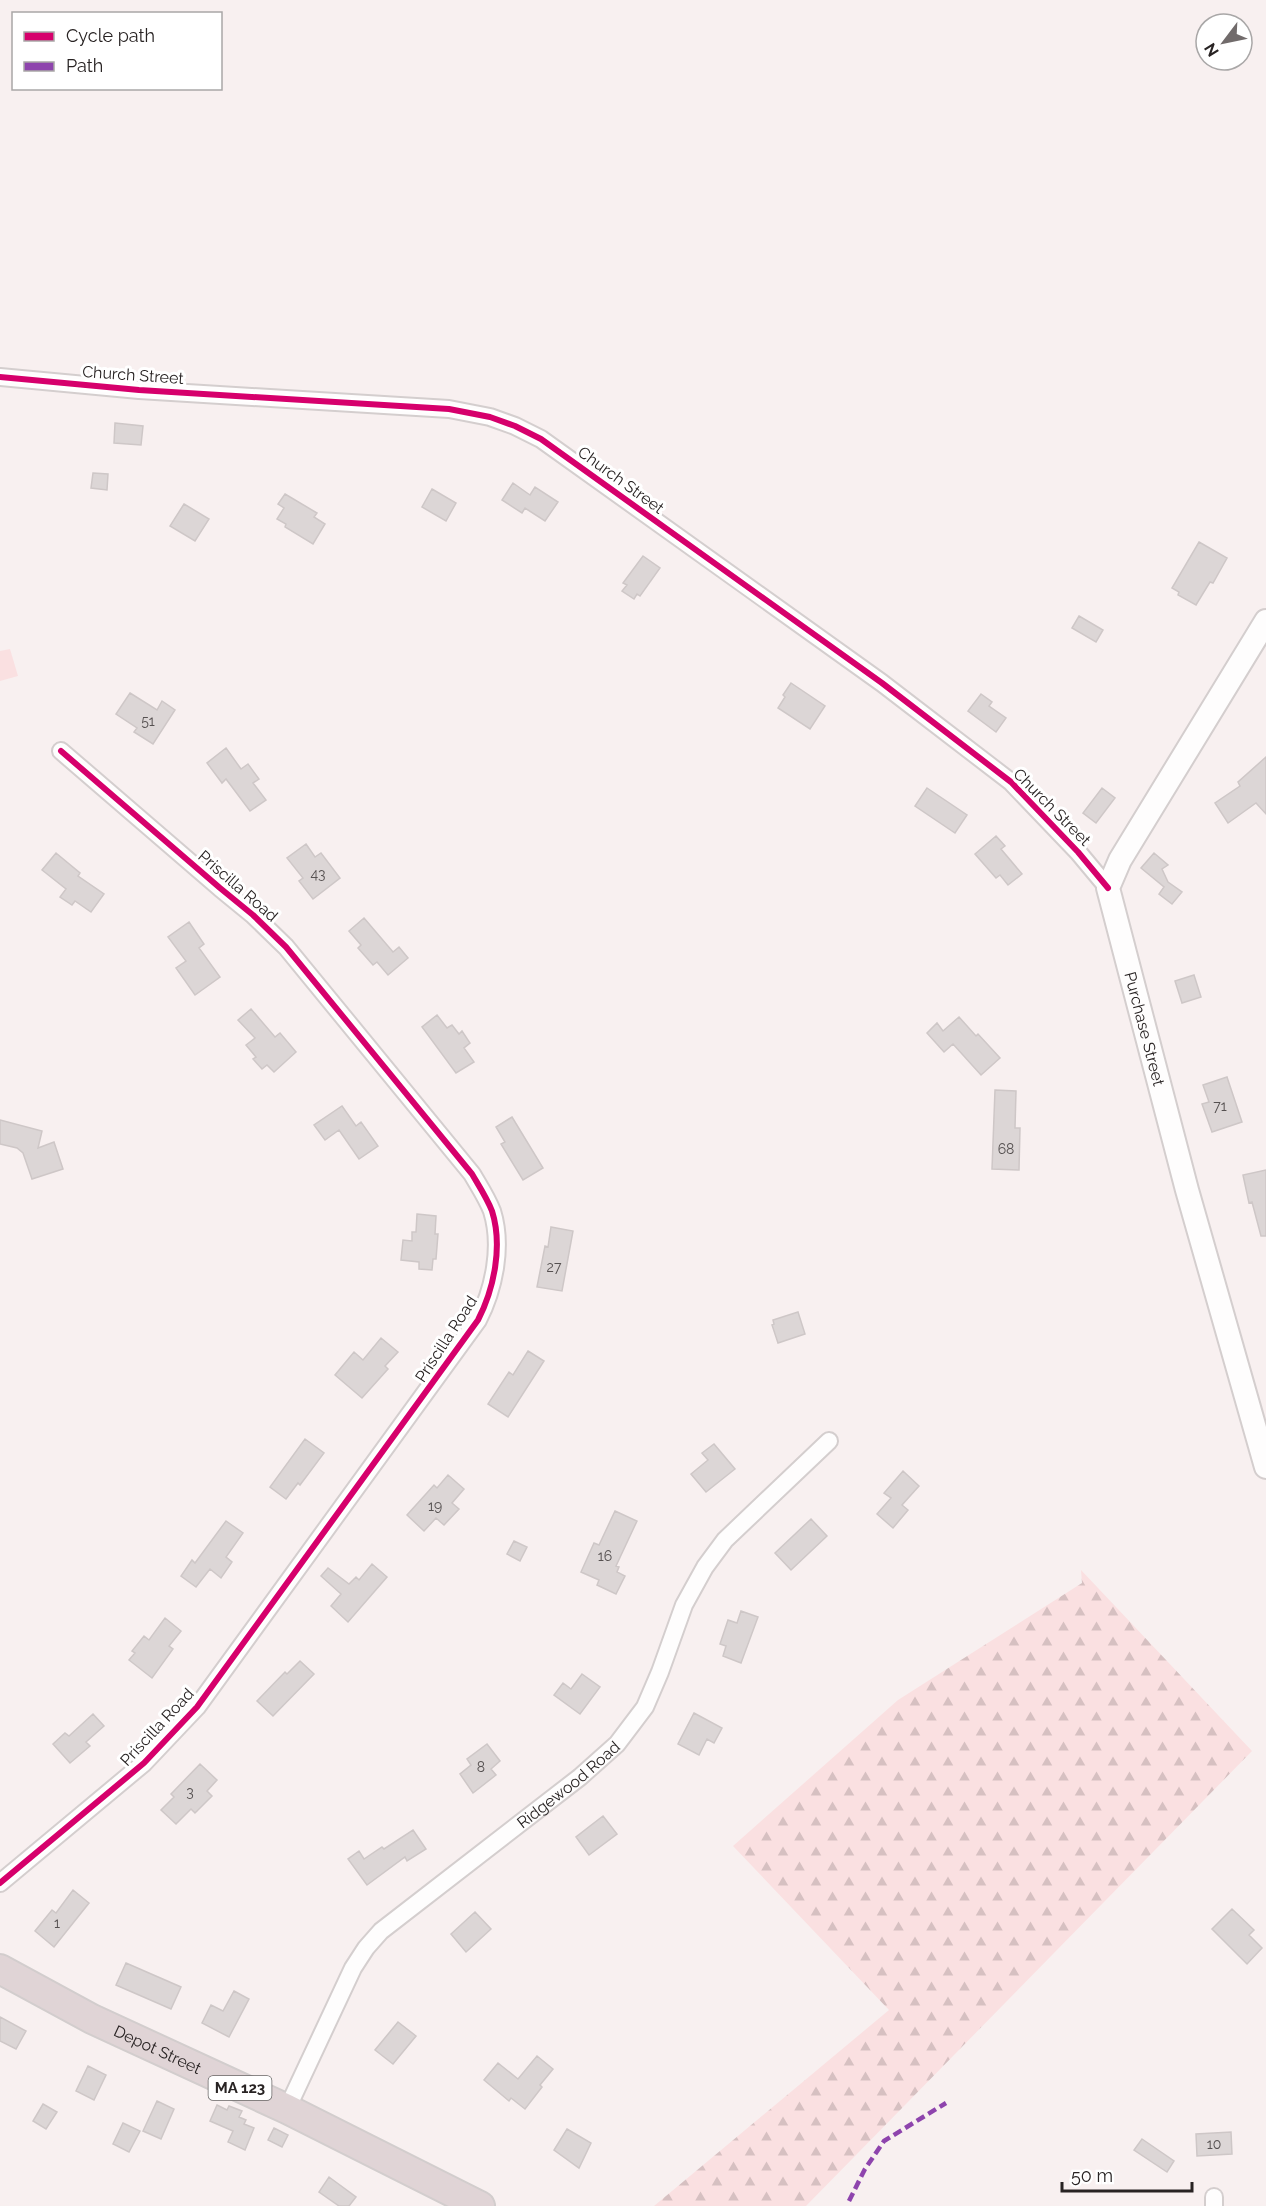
<svg xmlns="http://www.w3.org/2000/svg" width="1266" height="2206" font-family="Raleway,sans-serif">
<defs>
<pattern id="forest-firs" width="22" height="20" patternUnits="userSpaceOnUse" patternTransform="scale(1.5)"><rect width="22" height="20" fill="#fae0e1"/><path d="M5 1l3.5 6h-7zM16 11l3.5 6h-7z" fill="#d6c0c1"/></pattern>
</defs>
<rect width="100%" height="100%" fill="#f8f0f0"/>
<!-- forest -->
<path fill="url(#forest-firs)" d="M1081,1570L1252,1751L806,2206H654L889,2010L733,1846L898,1700L1082,1583Z"/>
<!-- garden -->
<path fill="#fae0e1" d="M10,649L18,676L0,681V651Z"/>
<!-- building -->
<path fill="#dcd6d6" stroke="#cec7c7" stroke-width="1.5" d="M115,423L143,426L141,445L114,443Z
M93,473L108,474L107,490L91,488Z
M513,483L530,495L535,487L558,502L545,521L525,508L522,513L502,500Z
M432,489L456,503L446,521L422,507Z
M285,494L317,513L314,517L325,524L313,544L285,527L286,524L277,519L284,508L278,504Z
M184,504L209,519L195,541L170,526Z
M1199,542L1227,558L1213,583L1210,582L1196,605L1178,595L1179,592L1172,588Z
M643,556L660,568L640,596L637,594L634,599L622,591L627,585L623,583Z
M1079,616L1103,630L1096,642L1072,628Z
M791,683L825,706L810,729L778,708L785,697L783,695Z
M130,693L157,710L162,701L175,710L153,744L134,732L137,728L116,714Z
M981,694L992,702L989,706L1006,718L996,732L968,711Z
M226,748L241,769L248,764L259,779L253,783L266,800L250,811L226,779L222,783L207,763Z
M1266,757V814L1256,803L1228,823L1215,803L1240,786L1238,782Z
M927,788L967,815L955,833L915,806Z
M1102,788L1115,798L1096,823L1083,813Z
M996,836L1005,846L1001,849L1022,874L1008,885L1000,875L996,878L975,854Z
M306,844L315,857L321,853L340,878L313,899L299,881L303,878L287,858Z
M56,853L80,873L78,876L104,894L91,912L75,901L72,905L60,897L66,889L42,870Z
M1154,853L1168,865L1162,869L1168,882L1182,892L1172,904L1159,894L1164,887L1141,868Z
M364,918L393,952L399,947L408,958L388,975L377,962L373,965L358,948L361,945L349,931Z
M189,922L204,944L199,948L220,977L195,995L176,968L186,961L168,937Z
M1194,975L1201,997L1182,1003L1175,981Z
M251,1009L275,1037L280,1033L296,1052L274,1072L267,1065L262,1069L253,1059L256,1057L246,1045L255,1038L238,1020Z
M437,1015L447,1028L452,1025L459,1034L462,1031L470,1043L464,1048L474,1062L456,1073L422,1027Z
M959,1017L976,1036L978,1034L1000,1058L981,1075L953,1044L944,1052L927,1033L937,1023L943,1031Z
M1227,1077L1242,1122L1212,1132L1202,1104L1209,1102L1203,1085Z
M995,1090L1016,1091L1015,1128H1020L1019,1170L992,1169Z
M342,1106L356,1126L361,1122L378,1146L359,1159L339,1130L325,1140L314,1125Z
M512,1117L543,1168L523,1180L501,1144L505,1142L496,1127Z
M0,1120L42,1131L38,1148L54,1142L63,1169L32,1179L23,1153L17,1148L0,1144Z
M1266,1170V1236H1261L1252,1202L1249,1203L1243,1175Z
M417,1214L436,1216L435,1234H438L436,1259H433L432,1270L419,1269V1262L401,1260L403,1240L412,1241V1232H416Z
M551,1227L573,1231L562,1291L537,1287L545,1246L548,1247Z
M798,1312L805,1334L778,1343L772,1325L774,1324L773,1320Z
M381,1338L398,1352L385,1366L388,1369L362,1398L335,1375L354,1352L363,1360Z
M528,1351L544,1361L508,1417L488,1404L509,1372L513,1375Z
M305,1439L324,1453L300,1485L298,1483L286,1499L270,1487Z
M714,1444L735,1469L706,1492L691,1474L708,1460L702,1453Z
M903,1471L919,1486L902,1505L908,1510L893,1528L877,1514L891,1498L884,1493Z
M448,1475L464,1489L452,1503L459,1509L444,1525L436,1518L424,1531L407,1515L434,1485L437,1488Z
M615,1511L637,1521L616,1566L619,1567L617,1572L625,1576L616,1594L597,1585L599,1580L581,1572L594,1543L599,1545Z
M811,1519L827,1536L791,1570L775,1553Z
M226,1521L243,1533L226,1557L232,1562L221,1578L210,1569L196,1587L181,1576L192,1560L195,1563Z
M514,1541L527,1547L520,1561L507,1554Z
M372,1564L387,1577L348,1622L331,1606L341,1594L321,1576L328,1568L349,1584L356,1577L359,1580Z
M741,1611L758,1617L741,1663L723,1656L726,1646L720,1644L728,1620L737,1623Z
M165,1618L181,1631L169,1646L173,1649L152,1678L129,1660L135,1653L132,1651L144,1636L149,1640Z
M300,1661L314,1674L273,1716L257,1701L285,1672L287,1674Z
M582,1674L600,1687L580,1714L554,1695L563,1683L571,1689Z
M694,1713L722,1728L714,1743L707,1739L699,1755L678,1744Z
M93,1714L104,1726L86,1742L90,1746L70,1763L53,1744L65,1733L69,1736Z
M487,1744L500,1761L491,1769L496,1775L473,1793L460,1774L471,1765L467,1759Z
M200,1764L217,1780L207,1791L212,1796L195,1813L191,1809L176,1824L161,1810L174,1797L171,1794Z
M603,1816L617,1834L589,1855L576,1837Z
M413,1830L426,1849L407,1861L405,1857L367,1885L348,1859L359,1851L364,1859L382,1847L384,1849Z
M73,1890L89,1903L54,1947L35,1931L52,1910L56,1913Z
M1232,1909L1254,1930L1249,1935L1262,1948L1247,1964L1212,1929Z
M475,1912L491,1929L466,1952L451,1934Z
M126,1963L181,1987L171,2009L116,1985Z
M234,1991L249,1999L229,2037L202,2023L211,2005L223,2011Z
M0,2017L26,2031L16,2049L0,2041Z
M398,2022L416,2036L393,2064L375,2050Z
M537,2056L553,2069L540,2085L542,2087L525,2109L511,2098L509,2101L484,2080L498,2063L518,2079Z
M88,2066L106,2075L94,2100L76,2091Z
M157,2101L174,2109L161,2139L143,2131Z
M43,2104L57,2112L46,2129L33,2121Z
M217,2105L227,2110L229,2106L242,2111L239,2117L246,2120L244,2124L254,2128L245,2150L228,2142L233,2131L210,2121Z
M123,2123L140,2131L129,2152L113,2144Z
M274,2128L288,2135L282,2147L268,2140Z
M567,2129L591,2143L579,2168L554,2150Z
M1231,2132L1232,2154L1197,2156L1196,2134Z
M1142,2139L1174,2161L1167,2172L1134,2150Z
M329,2177L356,2197L349,2206H339L319,2192Z"/>
<g fill="none" stroke-linecap="round" stroke-linejoin="round">
<defs>
<g id="street">
<path d="M0,377L139,390L449,409L490,417L515,426L541,439L882,683L1011,782L1078,852L1108,888"/>
<path d="M0,1883L144,1763L197,1707L478,1320C494,1289 503,1246 492,1211C487,1198 479,1186 472,1174L286,947L253,915L220,888L61,751"/>
<path id="s1" d="M287,2109L353,1968L366,1948L381,1931L580,1777L617,1744L645,1707L660,1672L684,1605L705,1567L725,1540L829,1441"/>
<path d="M1214,2197V2206"/>
</g>
<g id="secondary">
<path id="s2" d="M1266,621L1120,860L1108,888L1187,1190L1266,1467"/>
</g>
<g id="highway">
<path id="s3" d="M0,1969L92,2019L287,2109L480,2206"/>
</g>
</defs>
<!-- street casing -->
<use href="#street" stroke="#d4cece" stroke-width="20"/>
<!-- secondary casing -->
<use href="#secondary" stroke="#d4cece" stroke-width="26"/>
<!-- highway casing -->
<use href="#highway" stroke="#d2cdcd" stroke-width="32"/>
<!-- street -->
<use href="#street" stroke="#fefdfd" stroke-width="16"/>
<!-- secondary -->
<use href="#secondary" stroke="#fefdfd" stroke-width="22"/>
<!-- highway -->
<use href="#highway" stroke="#e0d4d6" stroke-width="28"/>
<!-- quiet -->
<path stroke="#8e44ad" stroke-width="4.5" stroke-dasharray="9 4.5" stroke-linecap="butt" d="M849,2201L865,2169L884,2141L946,2103"/>
<defs>
<path id="cycleway" d="M0,377L139,390L449,409L490,417L515,426L541,439L882,683L1011,782L1078,852L1108,888
M0,1883L144,1763L197,1707L478,1320C494,1289 503,1246 492,1211C487,1198 479,1186 472,1174L286,947L253,915L220,888L61,751"/>
</defs>
<!-- cycleway casing -->
<use href="#cycleway" stroke="#fff" stroke-width="10"/>
<!-- cycleway -->
<use href="#cycleway" stroke="#d6006c" stroke-width="6"/>
</g>
<g text-anchor="middle" dominant-baseline="central" stroke-width="6" stroke-linejoin="round" paint-order="stroke">
<!-- number labels -->
<g font-size="14" fill="#555050">
<text x="148" y="721">51</text>
<text x="318" y="874">43</text>
<text x="1220" y="1106">71</text>
<text x="1006" y="1149">68</text>
<text x="554" y="1267">27</text>
<text x="435" y="1506">19</text>
<text x="605" y="1556">16</text>
<text x="481" y="1767">8</text>
<text x="190" y="1792">3</text>
<text x="57" y="1923">1</text>
<text x="1214" y="2144">10</text>
</g>
<!-- shield labels -->
<rect fill="#fff" stroke="#686565" stroke-width="1.5" x="208.5" y="2076" width="63" height="24" rx="4.5"/>
<g font-size="15" font-weight="bold" fill="#282323">
<text x="240" y="2088">MA 123</text>
</g>
<!-- street labels -->
<g font-size="16" fill="#282323" stroke="#fff">
<text transform="translate(133 375) rotate(4)">Church Street</text>
<text transform="translate(621 480) rotate(36)">Church Street</text>
<text transform="translate(1052 807) rotate(45)">Church Street</text>
<text transform="translate(238 886) rotate(41)">Priscilla Road</text>
<text stroke="none"><textPath href="#s2" startOffset="456">Purchase Street</textPath></text>
<text transform="translate(446 1339) rotate(-57)">Priscilla Road</text>
<text transform="translate(157 1727) rotate(-47)">Priscilla Road</text>
<text stroke="none"><textPath href="#s1" startOffset="440">Ridgewood Road</textPath></text>
<text stroke="none"><textPath href="#s3" startOffset="177">Depot Street</textPath></text>
</g>
</g>
<!-- legend -->
<rect x="12" y="12" width="210" height="78" fill="#ffffff" stroke="#a9a7a7" stroke-width="1.5"/>
<rect x="24" y="32" width="30" height="9" fill="#d6006c" stroke="#a9a7a7" stroke-width="1.5"/>
<text x="66" y="42" font-size="18" fill="#282323">Cycle path</text>
<rect x="24" y="62" width="30" height="9" fill="#8e44ad" stroke="#a9a7a7" stroke-width="1.5"/>
<text x="66" y="72" font-size="18" fill="#282323">Path</text>
<!-- north arrow -->
<g transform="translate(1224 42) rotate(238)"><circle r="28" fill="#ffffff" stroke="#a9a7a7" stroke-width="1.5"/>
<path d="M0-4.5L10 22L0 15L-10 22Z" fill="#716b6b"/>
<text y="-9" font-size="16" font-weight="bold" text-anchor="middle" fill="#282323">N</text>
</g>
<!-- scale -->
<path d="M1062 2182v9h130v-9" fill="none" stroke="#282323" stroke-width="3"/>
<text x="1071" y="2182" font-size="18" fill="#282323" stroke="#ffffff" stroke-width="4.5" paint-order="stroke">50 m</text>
</svg>
